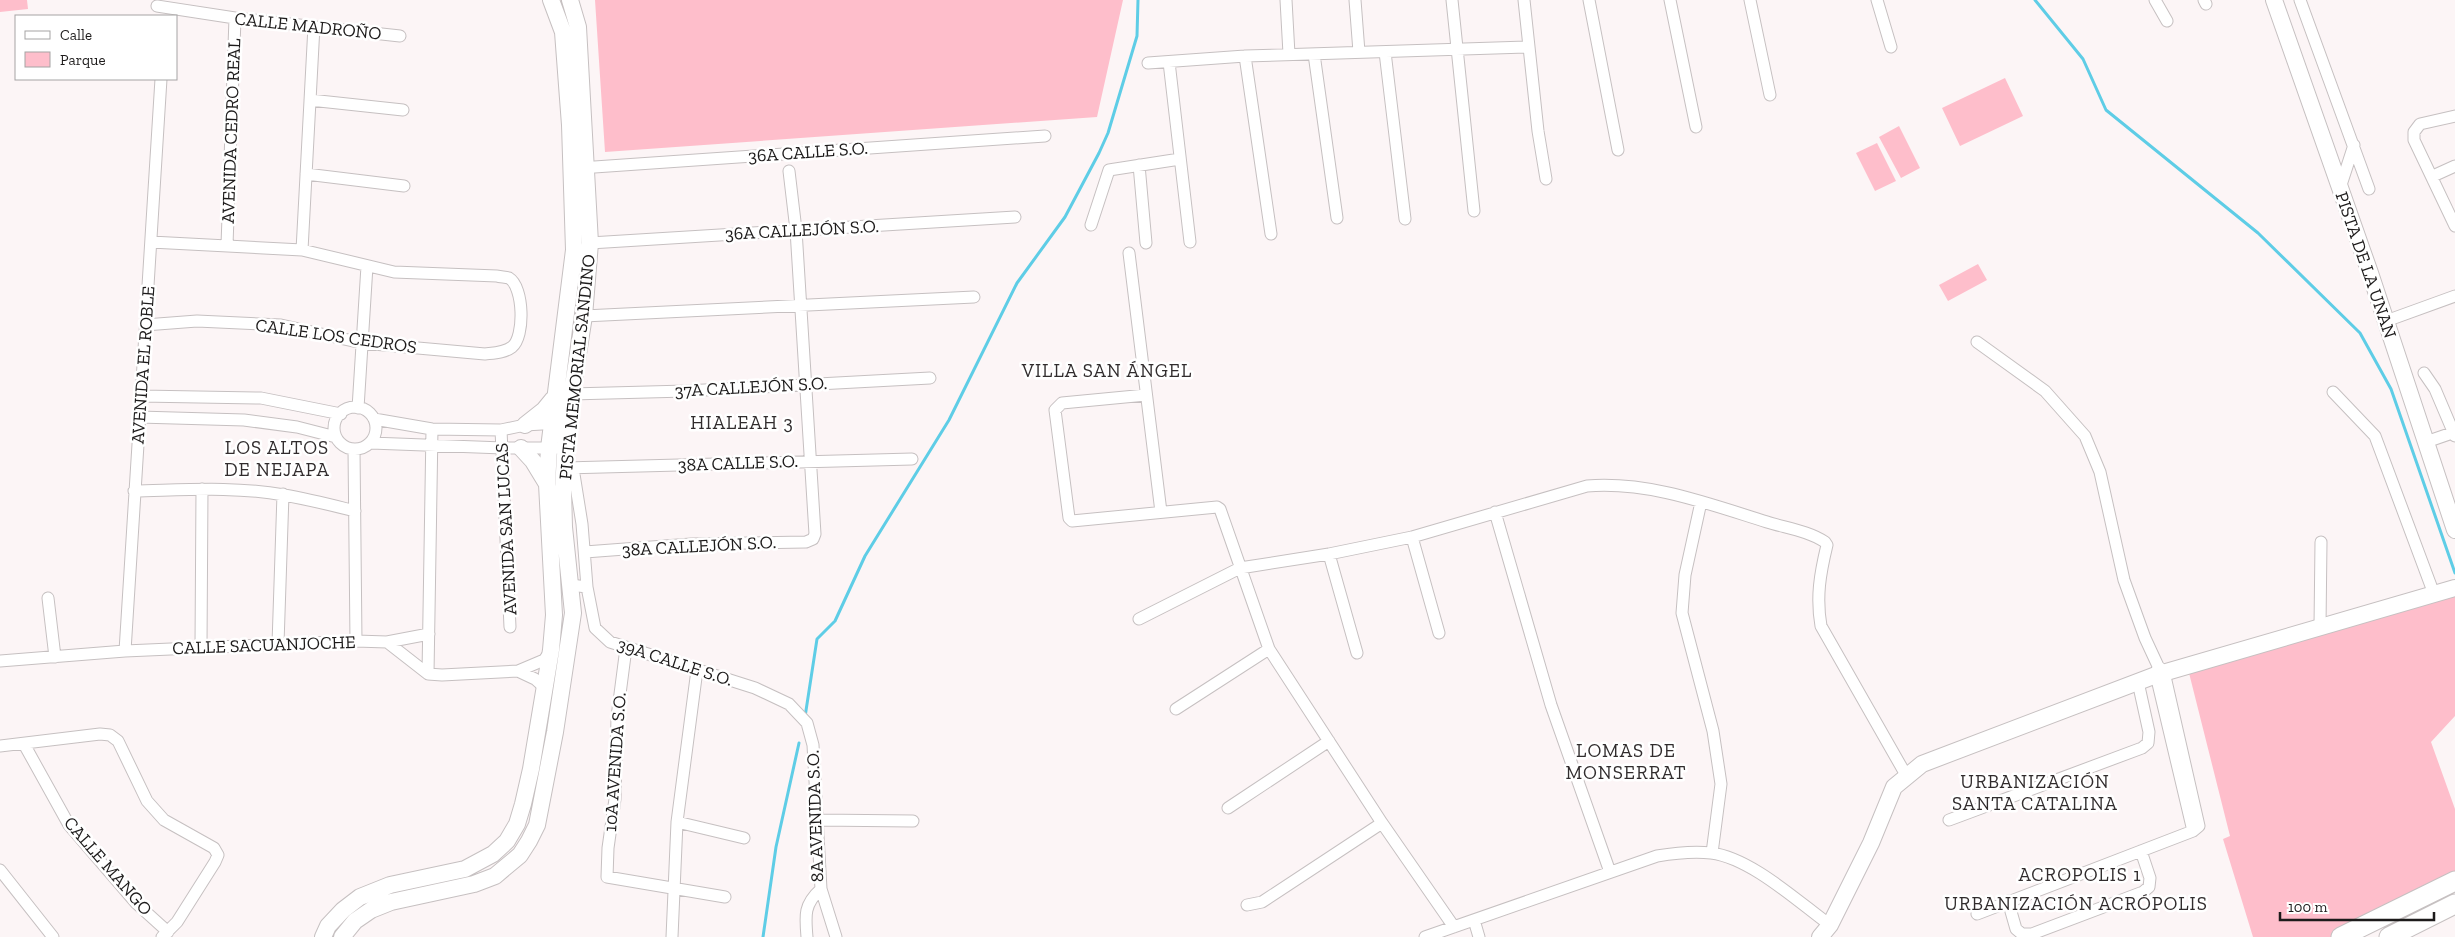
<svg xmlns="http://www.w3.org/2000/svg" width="2455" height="937" font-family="'Zilla Slab',serif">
<rect width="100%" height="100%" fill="#fcf5f6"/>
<!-- green -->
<path fill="#febecb" d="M0,0H27L28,9L0,12Z
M595,0H1123L1097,117L605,152Z
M2005,78L2023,116L1960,146L1942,108Z
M1899,126L1920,168L1901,178L1879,137Z
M1877,143L1896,181L1875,191L1856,153Z
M1978,264L1987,280L1948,301L1939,285Z
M2455,588V716L2431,742L2455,809V881L2341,937H2253L2223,839L2230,836L2187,665Z"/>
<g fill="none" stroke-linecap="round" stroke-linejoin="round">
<!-- stream -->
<path stroke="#5ecde6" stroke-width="3" d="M2035,0L2083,59L2106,110L2258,233L2360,333L2391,389L2455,573
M805,717L817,639L835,621L865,556L949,420L1017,283L1065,217L1099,153L1108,133L1137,36L1138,0
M763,937L776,847L799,743"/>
<defs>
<path id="street" d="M1286,0L1289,54
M1355,0L1359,52
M1452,0L1474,211
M1524,0L1538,131L1546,179
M1589,0L1618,150
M1670,0L1696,127
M1750,0L1770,95
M1877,0L1891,47
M2155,0L2167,21
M2204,0L2206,4
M2300,0L2369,189
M157,6L235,18L400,36
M1385,52L1405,219
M1314,54L1337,218
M1245,56L1271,234
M1169,62L1190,242
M1148,63L1245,56L1529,47
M310,100L403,110
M2455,116L2420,124L2414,132V140L2455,226
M1139,165L1146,243
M580,168L1045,136
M306,174L404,186
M2433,176L2455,166
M2340,188L2354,145
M1091,225L1109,170L1180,159
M590,243L1015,217
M227,245L235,18
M302,250L314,26
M1129,253L1161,512
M584,316L974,297
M2386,321L2455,296
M145,325L197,321L281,325L362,343L485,354C494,353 504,353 512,347C525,337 524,287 509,278C506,277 500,277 497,276L394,272L302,250L151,242
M2424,373L2435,389L2455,436
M2333,392L2375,436L2434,594
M571,394L686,391L930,378
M1146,395L1062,403L1055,410L1069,518L1072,521L1217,507L1220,509L1269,649L1382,823L1454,927
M141,396L261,398L341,414
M334 428a21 21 0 1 1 42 0a21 21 0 1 1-42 0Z
M358,408L367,266
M139,417L244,420L297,427L336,437
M374,419L432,429L501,430L525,425L559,423
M501,430L510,627
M2426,442L2455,432
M371,443L503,448H557
M354,449L356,641
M565,468L912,459
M573,468L582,524L587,587
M134,491C184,490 235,486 284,495C308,499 331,505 355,511
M1701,502L1685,575L1682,613L1713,731L1721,784L1712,853
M1495,512L1551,705L1610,872
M1412,537L1439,633
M585,552L691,544L806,542L813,539L815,534L796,230L789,171
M1329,554L1357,653
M570,585L587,587L595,628L610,642L755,688L789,704L807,723L813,745L821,889L836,937
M48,598L55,657
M1139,619L1240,568L1329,554L1412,537L1587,486C1649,481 1709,504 1767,522C1786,528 1809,531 1825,542L1827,545C1820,574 1816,597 1821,626L1906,775
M2320,626L2321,542
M387,642L429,634
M278,644L283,494
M201,647L202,489
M626,648L617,717L615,799L608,848L607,877L725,897
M125,651L161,79
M0,661L125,651L356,641L387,642L428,674L442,675L518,671L544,660L550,652
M2157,670L2156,675L2193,831
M518,671L535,679L545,688
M428,674L432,429
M1176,709L1269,649
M24,744L69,825L136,903L168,932
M0,746L100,734L110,735L118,741L147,801L164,820L214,848L218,855L215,862L177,922L162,937
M1228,808L1329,741
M818,820L913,821
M1949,820L2142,748L2148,743L2149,732L2138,682
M677,822L744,838
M0,870L53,937
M2008,901L2016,929L2022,934H2032L2143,892L2149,887L2150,878L2141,851
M1247,905L1262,902L1382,823
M1977,914L2193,831L2199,826L2164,672L2158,666L2145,638L2124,580L2100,472L2085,436L2045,391L1977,342
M1474,920L1479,937
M672,937L677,822L697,670
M807,937C805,915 804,904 821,889
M1425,937L1657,856C1675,853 1693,851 1711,853C1751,858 1797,901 1830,925"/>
<path id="secondary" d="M2274,0L2370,273L2455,530
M525,425L544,410L553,399
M521,448L533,461L547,484
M323,937L328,926L343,910L360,897L390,885L465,869L493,854L507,841L517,824L523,804L531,769L551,650L554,615L547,484L549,448L574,250L570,125L563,32L551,0
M342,937L355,921L371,910L391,902L474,884L495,876L520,855L529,841L537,825L555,732L573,613L564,527L563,489L567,423L584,316L590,243L578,27L570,0
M1820,937L1830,925L1871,843L1894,787L1922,764L2156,675L2455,588"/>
<path id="primary" d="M2341,937L2455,881
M2389,937L2455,904"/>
</defs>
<!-- street casing -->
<use href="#street" stroke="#c6c0c1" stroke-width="13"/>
<!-- secondary casing -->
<use href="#secondary" stroke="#c6c0c1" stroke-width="18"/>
<!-- primary casing -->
<use href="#primary" stroke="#c6c0c1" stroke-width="21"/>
<!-- street -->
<use href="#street" stroke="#fff" stroke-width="11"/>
<!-- secondary -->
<use href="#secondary" stroke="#fff" stroke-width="16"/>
<!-- primary -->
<use href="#primary" stroke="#fff" stroke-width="19"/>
</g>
<g text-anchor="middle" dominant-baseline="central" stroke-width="5" stroke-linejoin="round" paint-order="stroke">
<!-- street labels -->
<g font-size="18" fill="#1d1b1b" stroke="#fff">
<text transform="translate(308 26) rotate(6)">CALLE MADROÑO</text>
<text transform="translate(231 131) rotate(-88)">AVENIDA CEDRO REAL</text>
<text transform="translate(808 152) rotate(-4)">36A CALLE S.O.</text>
<text transform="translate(802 230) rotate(-3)">36A CALLEJÓN S.O.</text>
<text transform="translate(2366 265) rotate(71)">PISTA DE LA UNAN</text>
<text transform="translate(336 336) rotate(8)">CALLE LOS CEDROS</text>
<text transform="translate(143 365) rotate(-86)">AVENIDA EL ROBLE</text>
<text transform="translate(577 367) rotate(-84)">PISTA MEMORIAL SANDINO</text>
<text transform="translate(751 387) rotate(-3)">37A CALLEJÓN S.O.</text>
<text transform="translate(738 463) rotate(-2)">38A CALLE S.O.</text>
<text transform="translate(506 529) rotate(-93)">AVENIDA SAN LUCAS</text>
<text transform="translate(699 546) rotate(-3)">38A CALLEJÓN S.O.</text>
<text transform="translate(264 645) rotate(-2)">CALLE SACUANJOCHE</text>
<text transform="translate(675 662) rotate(18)">39A CALLE S.O.</text>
<text transform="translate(615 762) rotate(-86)">10A AVENIDA S.O.</text>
<text transform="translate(815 816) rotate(-92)">8A AVENIDA S.O.</text>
<text transform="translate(108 866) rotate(49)">CALLE MANGO</text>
</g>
<!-- neighbourhood labels -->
<g font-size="19" letter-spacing="1" fill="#312c2d" stroke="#fff">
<text x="1107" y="370">VILLA SAN ÁNGEL</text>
<text x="742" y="422">HIALEAH 3</text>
<text x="277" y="447">LOS ALTOS<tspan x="277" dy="22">DE NEJAPA</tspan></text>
<text x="1626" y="750">LOMAS DE<tspan x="1626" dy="22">MONSERRAT</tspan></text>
<text x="2035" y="781">URBANIZACIÓN<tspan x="2035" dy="22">SANTA CATALINA</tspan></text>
<text x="2080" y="874">ACROPOLIS 1</text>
<text x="2076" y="903">URBANIZACIÓN ACRÓPOLIS</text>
</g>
</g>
<!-- legend -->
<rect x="15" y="15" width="162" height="65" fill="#ffffff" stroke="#a5a4a4"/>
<rect x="25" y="31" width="25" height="8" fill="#ffffff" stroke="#a5a4a4"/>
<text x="60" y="40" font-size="15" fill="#1d1b1b">Calle</text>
<rect x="25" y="52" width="25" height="15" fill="#febecb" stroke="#a5a4a4"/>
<text x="60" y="65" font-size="15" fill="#1d1b1b">Parque</text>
<!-- scale -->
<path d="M2280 912v8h154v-8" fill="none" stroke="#1d1b1b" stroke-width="2.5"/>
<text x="2288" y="912" font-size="15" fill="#1d1b1b" stroke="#ffffff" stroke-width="4" paint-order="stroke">100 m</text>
</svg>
